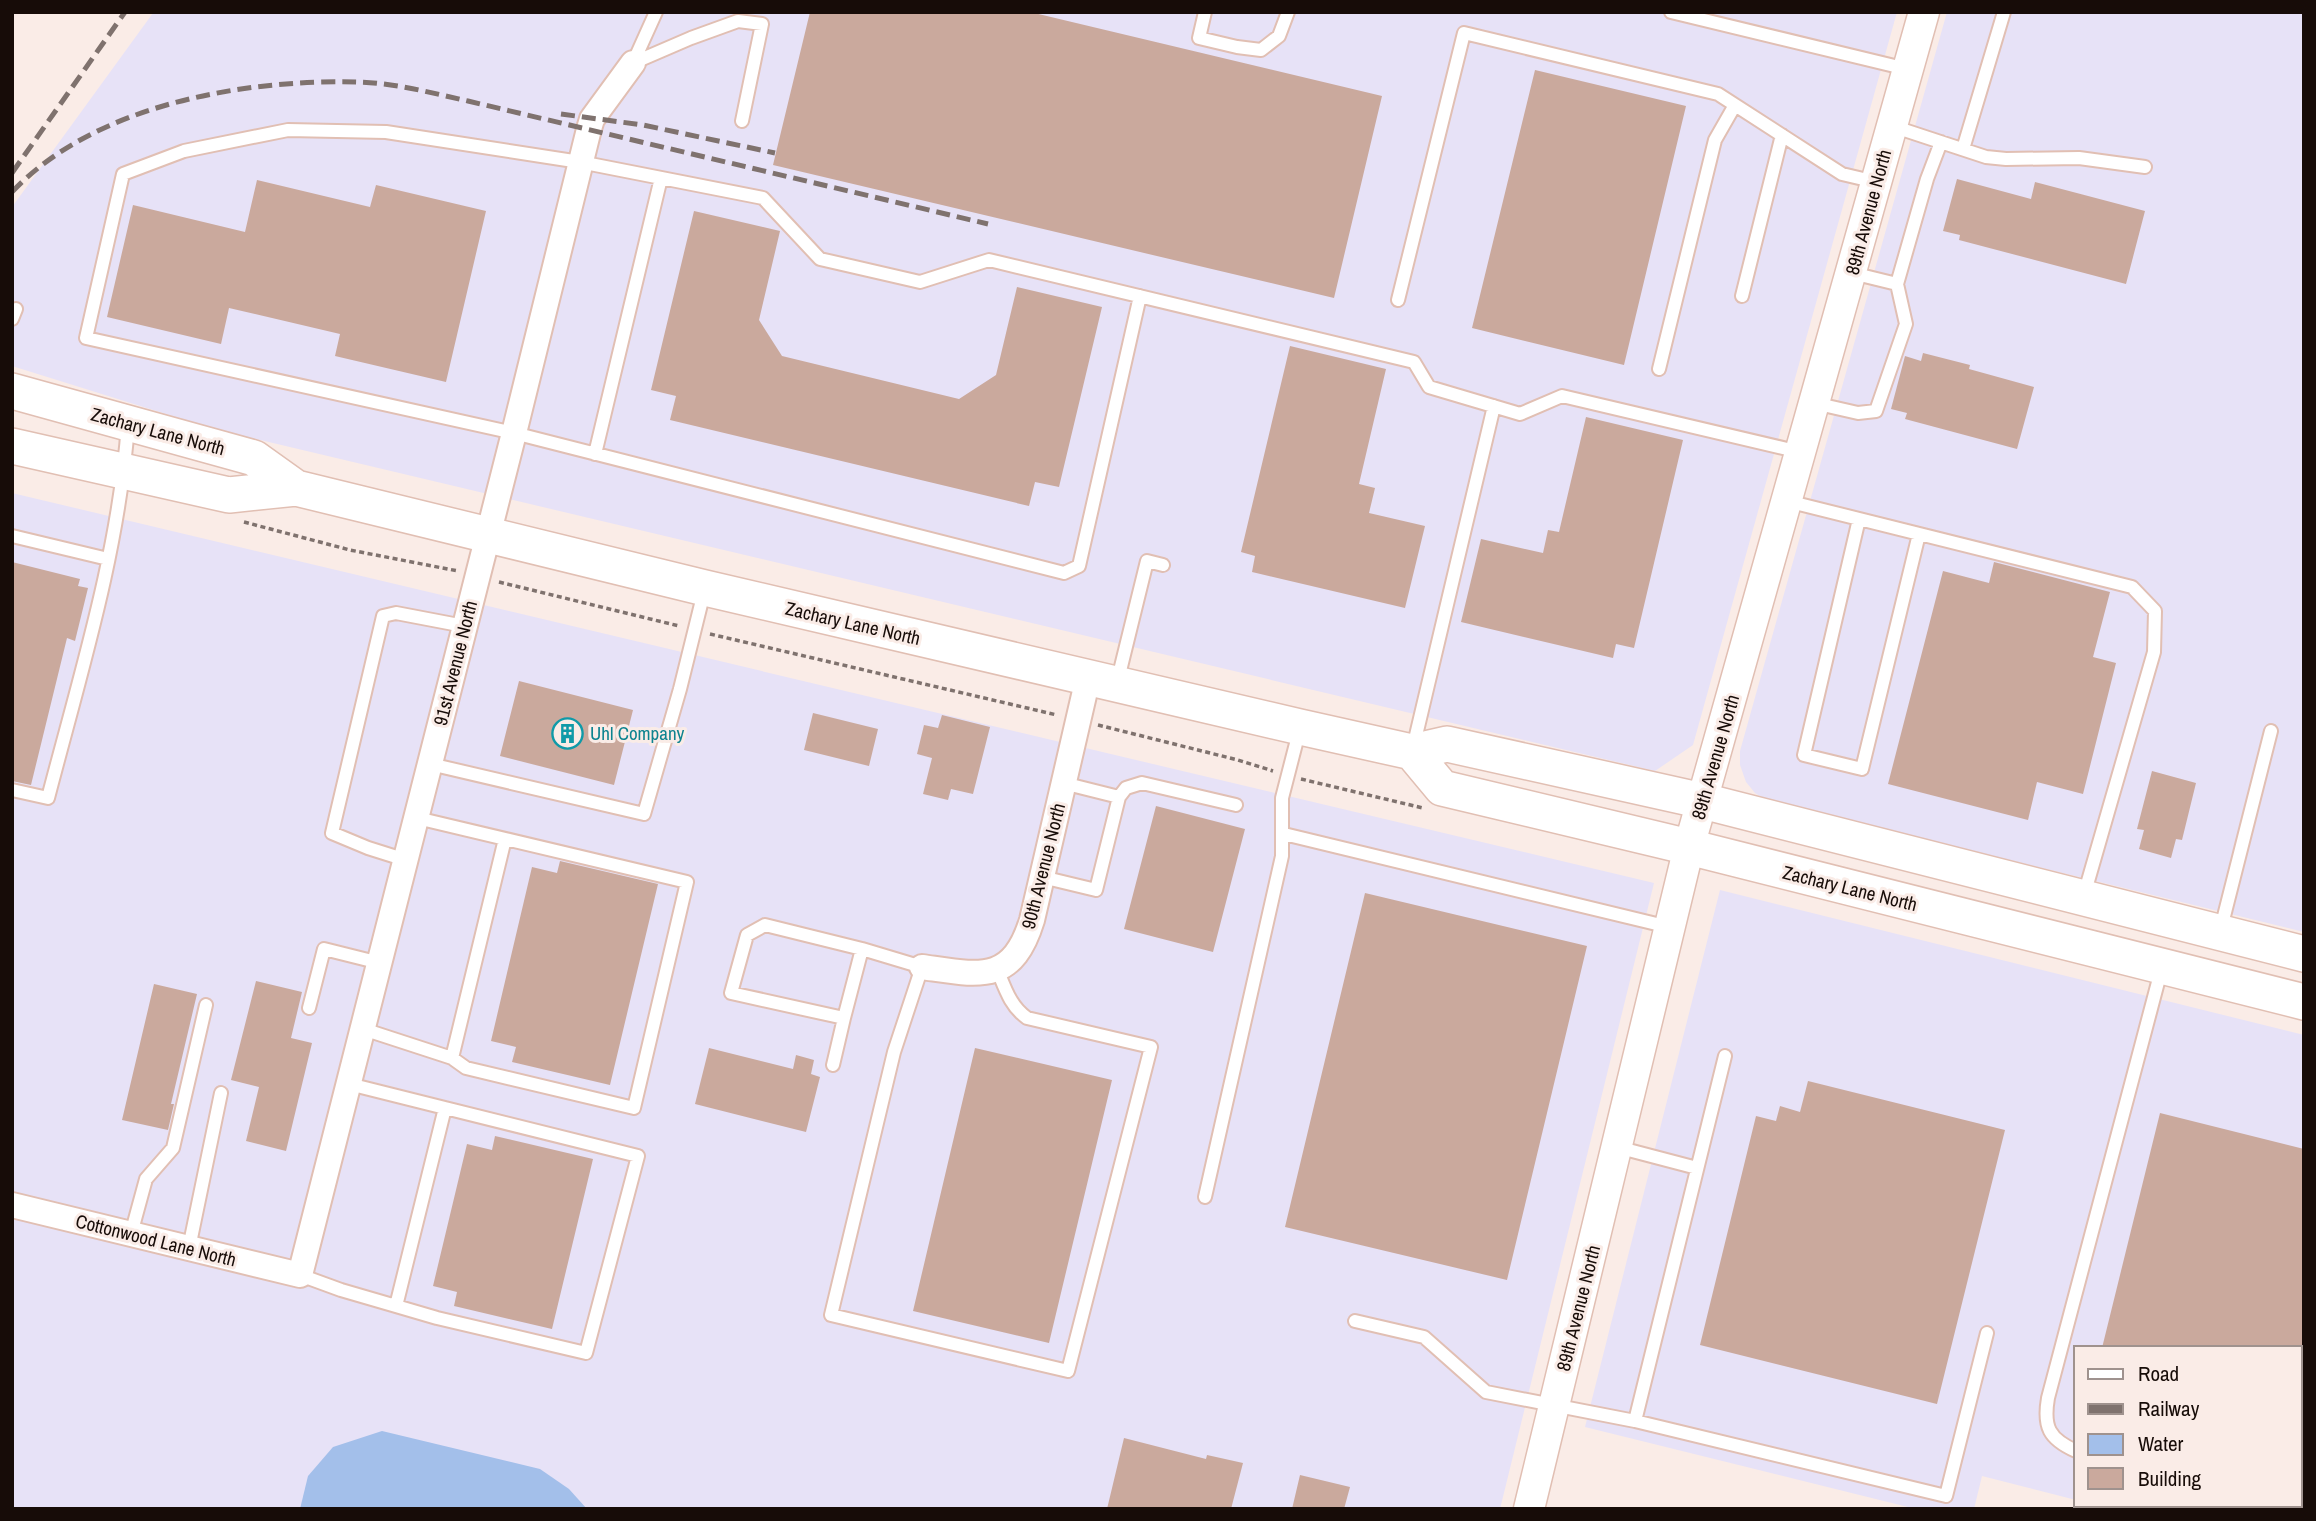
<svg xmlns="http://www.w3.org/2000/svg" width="2316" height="1521" font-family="'Archivo Narrow',sans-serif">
<rect width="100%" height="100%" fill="#faece7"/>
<!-- industrial -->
<path fill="#e7e2f7" d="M1897,12L1693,745L1655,771L214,429L12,366V207L153,13Z
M1947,12H2304V932L1768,801L1755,793L1746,782L1740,765V751Z
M12,493L1654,883L1500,1509H12Z
M1720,890L2304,1035V1509H2110L2097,1505H2300V1348H2076V1500L1982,1476L1974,1509H1916L1585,1427Z"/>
<!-- water -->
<path fill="#a3bfea" d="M382,1431L540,1469L569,1489L587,1509H300L308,1476L333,1447Z"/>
<!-- building -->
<path fill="#caa99d" d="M810,12H1030L1382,96L1334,298L773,165Z
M1535,70L1686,106L1624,365L1472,328Z
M1957,179L2031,199L2035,182L2145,211L2126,284L1959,240L1960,235L1943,231Z
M257,180L370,207L376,185L486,211L446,382L335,356L340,334L229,308L221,344L107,317L133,205L245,232Z
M694,211L780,231L759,320L782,356L959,399L996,375L1017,287L1102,307L1059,487L1035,482L1029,506L670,420L676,396L651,390Z
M1290,346L1386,369L1359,484L1375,488L1369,513L1425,526L1405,608L1252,572L1255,556L1241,552Z
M1923,353L1970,365L1969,369L2034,387L2017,449L1905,419L1907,413L1891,409L1905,356L1921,361Z
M1586,417L1683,440L1634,648L1616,644L1613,658L1461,622L1481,539L1543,553L1548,530L1559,532Z
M12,562L80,579L78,586L88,588L75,641L67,638L31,785L12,781Z
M1994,562L2110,592L2093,657L2116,663L2083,794L2037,782L2028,820L1888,784L1943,571L1989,583Z
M519,681L633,710L614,785L500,756Z
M813,713L878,729L869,766L804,750Z
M942,715L990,727L973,794L951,789L948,800L923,794L932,758L917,754L924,725L938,728Z
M2152,771L2196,783L2182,840L2176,839L2171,858L2139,849L2144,830L2137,829Z
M1156,806L1245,829L1213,952L1124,929Z
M560,861L658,884L610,1085L512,1062L516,1047L491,1041L532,867L557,873Z
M1365,893L1587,946L1507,1280L1285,1227Z
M256,981L302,992L291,1038L312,1043L286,1151L246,1141L259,1087L231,1080Z
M154,984L197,994L171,1104H174L168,1130L122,1120Z
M709,1048L793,1069L796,1055L814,1060L811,1074L820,1077L806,1132L695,1104Z
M975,1048L1112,1080L1049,1343L913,1311Z
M1808,1081L2005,1130L1937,1404L1700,1345L1756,1116L1776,1121L1780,1106L1800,1112Z
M2160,1113L2304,1149V1348H2102Z
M495,1136L593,1159L552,1329L454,1306L457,1292L433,1286L467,1144L492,1150Z
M1124,1438L1206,1459L1207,1455L1243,1463L1231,1509H1107Z
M1300,1475L1350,1487L1344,1509H1292Z"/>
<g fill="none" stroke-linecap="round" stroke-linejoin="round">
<defs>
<path id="service" d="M1205,12L1199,38L1237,47L1261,50L1279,36L1288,12
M1671,12L1907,69
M633,63L691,38L738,21L762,24L742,121
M633,63L656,12
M1892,126L1986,157L2006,159L2079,158L2145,167
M1963,149L2004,12
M1852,273L1897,284L1927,179L1941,142
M1140,296L1079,566L1064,573L514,433L86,338L123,174L184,151L288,130L386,132L580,162L763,198L820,259L920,282L989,260L1414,362L1429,387L1520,414L1562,396L1800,452
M1742,296L1782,135
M1398,300L1464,33L1718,94L1842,174L1876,182
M12,319L16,309
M1659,369L1715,140L1735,105
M1814,403L1858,413L1876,411L1906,324L1897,284
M595,454L661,178
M1787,501L2132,587L2155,611L2154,652L2084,895
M1859,519L1804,755L1862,769L1919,534
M12,536L108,559
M1117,683L1147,561L1163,565
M1413,748L1494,406
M430,764L644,814L680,689L705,588
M12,790L48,798C80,675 119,551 128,424
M1119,797L1126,788L1142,783L1236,805
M1284,834L1669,927
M406,860L368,848L332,833L383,616L396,613L464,626
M1042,877L1096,890L1119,797L1063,783
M2220,932L2271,731
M309,1008L324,949L380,963
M844,1018L862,949
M363,1029L452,1058L466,1068L634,1108L687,882L417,818
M452,1058L505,839
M833,1065L844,1018L731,993L747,935L765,925L862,949L922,967L894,1052L831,1315L1068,1371L1151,1047L1027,1018C1010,1006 1005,988 997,969
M1617,1147L1697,1168
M1205,1197L1282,856V798L1300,728
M131,1234L146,1179L173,1148L206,1005
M189,1248L221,1093
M300,1275L341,1290L396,1306L445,1108L349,1084
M396,1306L437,1318L586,1353L638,1156L445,1108
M1355,1321L1424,1337L1486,1392L1635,1421L1725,1056
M1635,1421L1946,1496L1987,1333
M2076,1451C2049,1439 2043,1427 2048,1398L2162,967
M2226,1505L2236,1509"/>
<path id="minor" d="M922,967C979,975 1012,985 1032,920L1088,678
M12,1205L300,1275L514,433L589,129L592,119L633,63"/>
<path id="tertiary" d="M1529,1509L1689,847L1924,12"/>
<path id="secondary" d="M12,391L254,458L296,488
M12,446L229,495L296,488L705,588L1300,727L1412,752L1447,744L1703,801L2304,954
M1412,752L1442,788L1689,847L2304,1002"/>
</defs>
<!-- service casing -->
<use href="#service" stroke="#e1bfb3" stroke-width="16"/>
<!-- minor casing -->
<use href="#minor" stroke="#e1bfb3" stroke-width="28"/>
<!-- tertiary casing -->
<use href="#tertiary" stroke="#e1bfb3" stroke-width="33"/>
<!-- secondary casing -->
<use href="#secondary" stroke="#e1bfb3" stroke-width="38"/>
<!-- path -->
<path stroke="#7f726e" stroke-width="3.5" stroke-dasharray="5 3.5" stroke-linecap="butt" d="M244,522L350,550L458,571
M499,582L679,626
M710,634L1057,715
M1098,725L1238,760L1273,771
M1301,779L1423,808"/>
<!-- service -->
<use href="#service" stroke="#fff" stroke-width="12"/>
<!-- minor -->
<use href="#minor" stroke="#fff" stroke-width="24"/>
<!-- tertiary -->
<use href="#tertiary" stroke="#fff" stroke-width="30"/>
<!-- secondary -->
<use href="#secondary" stroke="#fff" stroke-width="35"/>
<!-- rail -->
<path stroke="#7f726e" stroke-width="5" stroke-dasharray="14 7" stroke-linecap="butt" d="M561,114L643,125L775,153
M12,173L125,12
M12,192C94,105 243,79 358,82C395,83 432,93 468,101L988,224"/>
</g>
<!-- icons -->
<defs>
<symbol id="building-ring" viewBox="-11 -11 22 22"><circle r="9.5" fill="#faece7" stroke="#0f9aa8" stroke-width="1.5"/><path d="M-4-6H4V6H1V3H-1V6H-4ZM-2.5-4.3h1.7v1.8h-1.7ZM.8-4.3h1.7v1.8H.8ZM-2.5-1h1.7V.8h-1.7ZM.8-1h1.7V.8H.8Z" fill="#0f9aa8"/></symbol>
</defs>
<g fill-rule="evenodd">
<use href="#building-ring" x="550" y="716" width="35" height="35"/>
</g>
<g text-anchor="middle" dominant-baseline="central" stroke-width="6" stroke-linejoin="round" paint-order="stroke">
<!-- street labels -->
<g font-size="19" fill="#170c08" stroke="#faece7">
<text transform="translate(1868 212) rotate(-75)">89th Avenue North</text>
<text transform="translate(158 431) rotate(15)">Zachary Lane North</text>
<text transform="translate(853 623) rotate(13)">Zachary Lane North</text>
<text transform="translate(455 663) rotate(-76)">91st Avenue North</text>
<text transform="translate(1715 757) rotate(-74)">89th Avenue North</text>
<text transform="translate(1043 866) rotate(-76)">90th Avenue North</text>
<text transform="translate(1850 888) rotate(14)">Zachary Lane North</text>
<text transform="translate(156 1240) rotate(14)">Cottonwood Lane North</text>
<text transform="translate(1578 1308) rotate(-76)">89th Avenue North</text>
</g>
<!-- culture labels -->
<g font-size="19" fill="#0d838f" stroke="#faece7" text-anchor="start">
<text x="590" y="733">Uhl Company</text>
</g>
</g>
<!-- border -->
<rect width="2316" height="1521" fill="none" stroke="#170c08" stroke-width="28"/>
<!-- legend -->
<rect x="2074" y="1346" width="228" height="161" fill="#faece7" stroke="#9f928e" stroke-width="2"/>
<rect x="2088" y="1369" width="35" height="10" fill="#ffffff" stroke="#9f928e" stroke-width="2"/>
<text x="2138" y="1381" font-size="21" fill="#170c08">Road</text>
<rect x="2088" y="1404" width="35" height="10" fill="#7f726e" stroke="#9f928e" stroke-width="2"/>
<text x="2138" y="1416" font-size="21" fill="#170c08">Railway</text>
<rect x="2088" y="1434" width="35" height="21" fill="#a3bfea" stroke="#9f928e" stroke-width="2"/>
<text x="2138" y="1451" font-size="21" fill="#170c08">Water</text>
<rect x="2088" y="1468" width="35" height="21" fill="#caa99d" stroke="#9f928e" stroke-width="2"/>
<text x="2138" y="1486" font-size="21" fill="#170c08">Building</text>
</svg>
